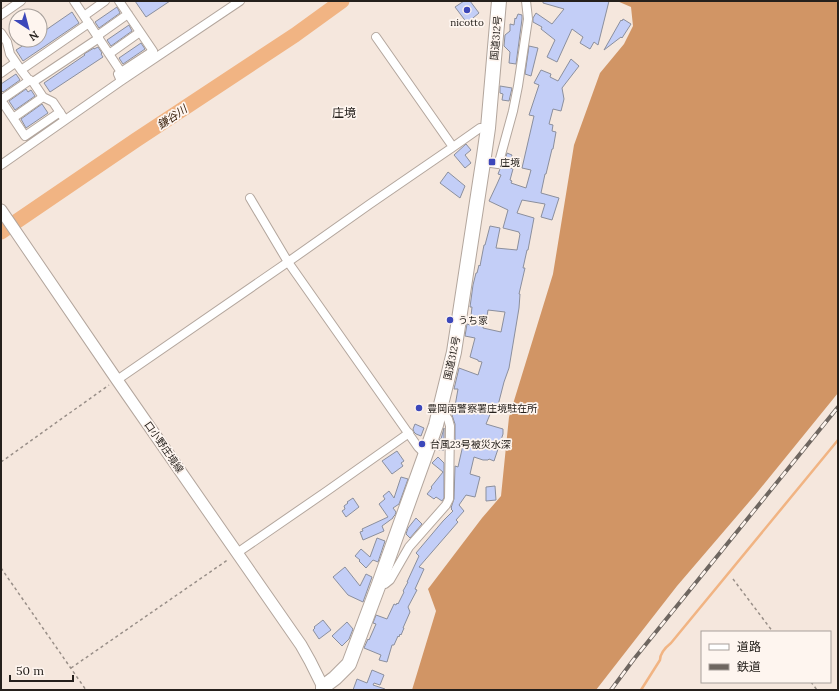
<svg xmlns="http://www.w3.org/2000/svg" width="839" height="691" font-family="Lora,'Noto Sans JP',serif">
<rect width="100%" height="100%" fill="#f5e7dd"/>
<!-- forest -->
<path fill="#d19565" d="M617,1H838V393L755,495L677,586L596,690H412L436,611L428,589L482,518L501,496L509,417L553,274L574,145L600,73L624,44L633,26L631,7Z"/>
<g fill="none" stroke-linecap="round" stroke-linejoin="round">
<!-- stream -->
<path stroke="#f1b483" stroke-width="2.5" d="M641,690L660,660C660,653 666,647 671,643L838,440"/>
<!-- river -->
<path stroke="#f1b483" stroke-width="15" d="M1,232L136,140L295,35L342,1"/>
</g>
<!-- building -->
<path fill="#c3cef7" stroke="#8b8f9d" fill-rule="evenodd" d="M135,1H170L146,17Z
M464,1H470L479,13L467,23L455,7Z
M543,1H609L598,45L594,42L590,49L580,43L583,37L572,29L557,62L547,57L555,40L541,29L542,27L533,22V18L536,13L552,24L564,9L543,3Z
M117,7L120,13L99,28L95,22Z
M72,12L79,23L23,61L16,50L32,40H40V34Z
M518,14L522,15V19L516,64L509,63L510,52L504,46L505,35L510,31V24L514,25L515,18L516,19Z
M623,19L631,24L622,38L621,37L604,50L621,20L622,21Z
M129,25L132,31L111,46L107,40Z
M141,43L145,49L123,64L119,58Z
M529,46L538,48L531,76L525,74Z
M98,47L102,53L101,54L103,57L50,92L44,83L85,55L84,54L94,48V49Z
M571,59L579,66L562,88L564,99L561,111L553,109L549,124L553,125L552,131L556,132L553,149H552L546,174H545L541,193L559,198L552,220L541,217L545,204L522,200L517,213L534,218L528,250H527L523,268H525L519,294H520L519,308L509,368L504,382L496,413L491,412L486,424L503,429V434L494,461L489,459L488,460H483L474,457L470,474L480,477L475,497L466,495L459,505L464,511L456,520L458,522L419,567L424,569L415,589L417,590L408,607L410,612L403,628H404L401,635L400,634L399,637L398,636L394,645H392L387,662L379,660L381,655L364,648L368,639L369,640L376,624L373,623L376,615L387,619L394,604L396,605L397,603L398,604L404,592L403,591L408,582H407L419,556L416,553L443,521L453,511L451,509L452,508H451L454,499L455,466L458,467L463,445L455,444V424L452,415V412L448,410L450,404L455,406L458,389H454L459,368L478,375L482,362L478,361V360L470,357L475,338L465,336L467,324L470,325L472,307H470L473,285L476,273H477L479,265L480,266L484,245H485L490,226L500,228L496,248L517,250L520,234L519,233V232L503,228L508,210L489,201L497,184L501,175L498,174L500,169L504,164L507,153L512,155L508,167L513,169L510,180L512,181L511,183L526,188L531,170L522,168L534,116L529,115L539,85L534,83L541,70L551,74L550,77L558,81ZM488,310L505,312L501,332L483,328L484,316H487Z
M16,74L20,80L3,92L1,90V84Z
M500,86L512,88L509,101L502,100L503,94L500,93Z
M26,89L28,92L31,90L35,96L15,110L9,101Z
M42,104L48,113L26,128L21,119Z
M466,144L471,150L465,155L471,163L465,168L454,155Z
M448,172L465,186L460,198L440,183Z
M415,424L424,428L421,436L416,434L414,432L413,429Z
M444,428V450H438V445L440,439H441Z
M397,451L404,461L401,463L403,466L392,474L382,461Z
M438,457L444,463V498L442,501L436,497L434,499L427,494L432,488L431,487L443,472L432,463Z
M401,477L408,479L399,504L393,508L396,512L395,515L393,517V518L382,526L384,531L363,540L360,532L363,531L362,529L388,517L379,504L385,499L383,496L389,491L394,498Z
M495,486L496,500L486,501V487Z
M353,498L359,507L346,517L342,511L345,509L344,506L348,503L347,502Z
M416,518L422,524L410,538L406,534L408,528Z
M377,538L385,541L378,562L373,560L366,568L359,561L360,560L355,556L361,549L370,557Z
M345,567L360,586L366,574L372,577L363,602L348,595L333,577Z
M323,620L331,630L319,639L313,630L315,628L314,627Z
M347,622L353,629L349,639L342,646L332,636Z
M372,670L384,675L380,685L374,683L373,685L385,689L384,690H353L357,679L367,683Z"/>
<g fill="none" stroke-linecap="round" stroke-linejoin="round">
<defs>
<path id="street" d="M74,1L121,72
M119,1L153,51L118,74L121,81
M1,15L21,1
M84,16L105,1
M1,33L7,42L10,54L21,70L28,79L33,82L43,97L53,102L65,120
M97,36L128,14
M376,37L453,147
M109,54L140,32
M21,70L89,23
M1,73L15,63
M33,82L99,38
M1,100L25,136L60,112
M1,100L30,80
M13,118L43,97
M484,162L498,164L499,162L513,111L518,86L528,19L526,1
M1,165L121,81L240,1
M250,198L288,262L418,447L422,451L426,452
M117,380L288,262L370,204L453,147L480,128H488
M237,553L327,491L409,433
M379,584H385L390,580L409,547L446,505L449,499L450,426L448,419L440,408"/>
<path id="secondary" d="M1,210L117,380L301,645L310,661L323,687"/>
<path id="highway" d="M323,690V687L335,678L349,664L379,584L436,425L454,352L484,156L488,128L499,1"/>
</defs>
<!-- street casing -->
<use href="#street" stroke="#b3a69d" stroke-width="10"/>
<!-- secondary casing -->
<use href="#secondary" stroke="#b3a69d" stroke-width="13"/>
<!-- highway casing -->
<use href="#highway" stroke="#b3a69d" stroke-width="16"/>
<!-- path -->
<path stroke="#998f88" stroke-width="1.5" stroke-dasharray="3 3" stroke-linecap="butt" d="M1,462L109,385
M1,568L86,690
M733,579L773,632
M71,668L229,559
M811,682L817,690"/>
<!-- street -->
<use href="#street" stroke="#fff" stroke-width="8"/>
<!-- secondary -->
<use href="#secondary" stroke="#fff" stroke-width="11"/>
<!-- highway -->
<use href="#highway" stroke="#fff" stroke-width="14"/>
<defs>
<path id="rail" d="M611,690L634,659L838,407"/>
</defs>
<!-- rail casing -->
<use href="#rail" stroke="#6e6660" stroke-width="4"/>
<!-- rail -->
<use href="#rail" stroke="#fef5ef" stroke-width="2.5" stroke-dasharray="8" stroke-linecap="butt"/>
</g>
<!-- markers -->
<g fill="#3c47ba" stroke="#fef5ef" stroke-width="1.5">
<circle cx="467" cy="10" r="4"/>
<rect x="488" y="158" width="8" height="8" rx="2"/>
<circle cx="450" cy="320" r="4"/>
<circle cx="419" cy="408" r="4"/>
<circle cx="422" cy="444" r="4"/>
</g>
<g text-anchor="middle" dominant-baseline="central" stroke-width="3.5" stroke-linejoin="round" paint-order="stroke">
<!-- poi labels -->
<g font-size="10" fill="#25201c" stroke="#fef5ef" text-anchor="start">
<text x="467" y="22" text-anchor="middle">nicotto</text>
<text x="500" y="162">庄境</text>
<text x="458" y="320">うち家</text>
<text x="427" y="408">豊岡南警察署庄境駐在所</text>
<text x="430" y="444">台風23号被災水深</text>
</g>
<!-- street labels -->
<g font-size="10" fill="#25201c" stroke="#fef5ef">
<text transform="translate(496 38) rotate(-85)">国道312号</text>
<text transform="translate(452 358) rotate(-78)">国道312号</text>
<text transform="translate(164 447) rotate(55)">口小野庄境線</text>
</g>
<!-- water labels -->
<g font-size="11" font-style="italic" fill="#3c230e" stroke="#fef5ef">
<text transform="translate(172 117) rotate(-34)">鎌谷川</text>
</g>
<!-- quarter labels -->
<g font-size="12" fill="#25201c" stroke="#fef5ef">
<text x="344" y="112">庄境</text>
</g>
</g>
<!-- border -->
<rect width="839" height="691" fill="none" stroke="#25201c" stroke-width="4"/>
<!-- legend -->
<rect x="701" y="631" width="130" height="52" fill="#fef5ef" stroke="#a7a09b"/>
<rect x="709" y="644" width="20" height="6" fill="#ffffff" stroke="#a7a09b"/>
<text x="737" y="651" font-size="12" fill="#25201c">道路</text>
<rect x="709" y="664" width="20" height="6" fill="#6e6660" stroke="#a7a09b"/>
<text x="737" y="671" font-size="12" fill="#25201c">鉄道</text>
<!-- north arrow -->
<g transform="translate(28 28) rotate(144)"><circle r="19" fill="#fef5ef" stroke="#a7a09b"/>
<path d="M0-3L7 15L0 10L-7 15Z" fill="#3c47ba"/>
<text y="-6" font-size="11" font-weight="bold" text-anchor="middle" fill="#25201c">N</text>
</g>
<!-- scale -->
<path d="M10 675v6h63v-6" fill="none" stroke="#25201c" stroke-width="2"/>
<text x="16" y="675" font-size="12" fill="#25201c" stroke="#fef5ef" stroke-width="3" paint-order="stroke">50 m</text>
</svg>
